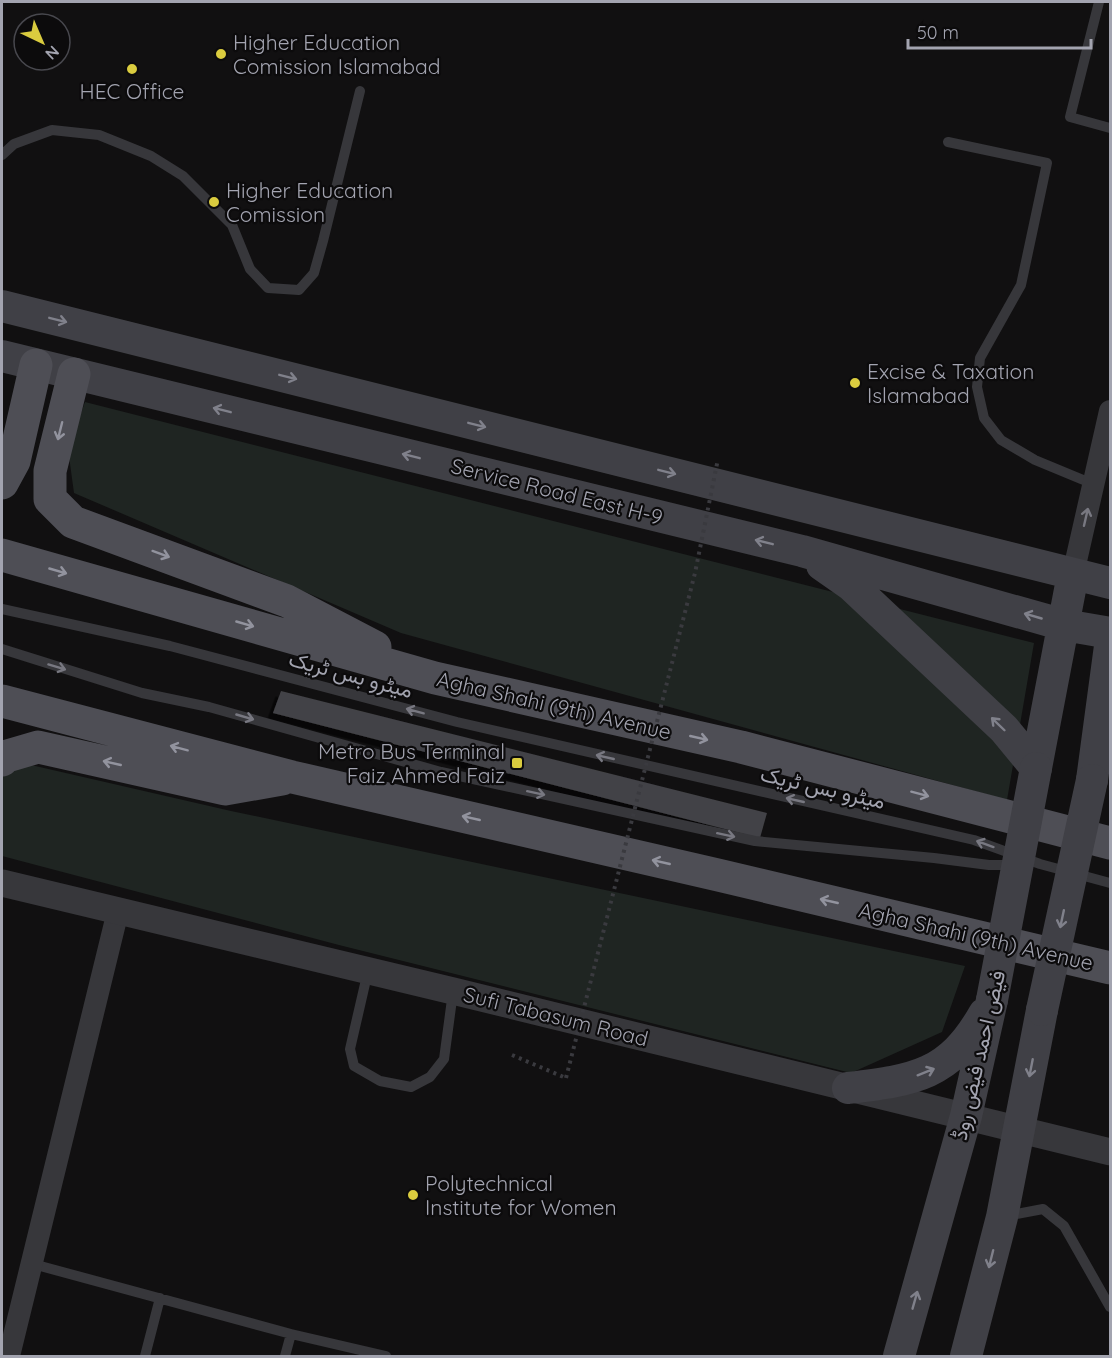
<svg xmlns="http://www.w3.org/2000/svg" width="1112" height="1358" font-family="Quicksand,Vazirmatn,sans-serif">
<defs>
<filter id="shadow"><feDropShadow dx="-5.5" dy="5.5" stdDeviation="0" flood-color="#0009"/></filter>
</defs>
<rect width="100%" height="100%" fill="#111011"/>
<!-- green -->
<path fill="#1f2522" d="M85,402L1034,643L1007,800L401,633L74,493L68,449Z
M31,765L231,811L965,966L942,1032L851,1073L339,945L2,856V774Z"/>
<!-- building -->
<path fill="#424246" filter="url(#shadow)" d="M281,691L767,813L760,838L273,713Z"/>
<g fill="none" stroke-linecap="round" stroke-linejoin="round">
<!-- path -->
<path stroke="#3a3a3f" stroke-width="4" stroke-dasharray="3 4.5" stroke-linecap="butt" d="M512,1055L566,1078"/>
<!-- service -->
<path stroke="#37373b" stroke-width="10" d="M1099,2L1070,117L1110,128
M948,142L1047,163L1021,285L980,358L977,387L984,418L1001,440L1035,460L1093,484
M2,155L14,144L52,130L99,135L151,156L183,176L232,225L250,269L268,288L299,290L314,273L323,241L360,91
M2,609L170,646L457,722L974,840L1040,864L1110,883
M2,649L142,693L209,707L441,772L755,841L934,858L989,865H1015
M368,971L350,1049L354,1066L380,1081L411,1087L430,1077L444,1059L453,992
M1006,1216L1043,1209L1064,1226L1110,1307
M33,1264L291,1334L386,1356
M145,1356L160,1298
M285,1356L291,1334"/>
<!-- minor -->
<path stroke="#37373b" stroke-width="22" d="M1073,574L1110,411
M9,1356L118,911"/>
<!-- tertiary -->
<path stroke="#37373b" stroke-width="27" d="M2,883L453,991L1110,1152"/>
<!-- secondary -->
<path stroke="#404046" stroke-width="32" d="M2,306L1110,583
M2,356L802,551L1064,625L1110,633
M822,565L852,586L1004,729L1036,768
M1036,768L1073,574
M1092,780L1110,646
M848,1088C914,1080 949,1076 984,1014
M899,1356L966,1116L992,1000
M966,1356L1002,1217L1042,1010"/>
<!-- primary -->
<path stroke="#4e4e55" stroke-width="33" d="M74,374L50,471V499L73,522L287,601L375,647
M2,483L14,461L36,365
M2,555L435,678L741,747L1110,843
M2,701L292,777L718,875L1110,968
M2,760L4,757L38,747L225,789L282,779"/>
<!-- path-bridge -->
<path stroke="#3a3a3f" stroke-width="4" stroke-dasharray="3 4.5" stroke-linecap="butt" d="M566,1078L695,573L718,459"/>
<!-- secondary-bridge -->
<path stroke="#404046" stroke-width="32" d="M992,1000L1036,768
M1042,1010L1092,780"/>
</g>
<!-- one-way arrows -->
<defs><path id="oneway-shaft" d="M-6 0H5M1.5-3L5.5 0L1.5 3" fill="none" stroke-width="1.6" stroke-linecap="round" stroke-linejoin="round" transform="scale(1.5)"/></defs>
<g stroke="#80818b">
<use href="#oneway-shaft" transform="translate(58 320) rotate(14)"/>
<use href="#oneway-shaft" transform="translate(288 377) rotate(14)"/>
<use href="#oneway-shaft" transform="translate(222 410) rotate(-166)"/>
<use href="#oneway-shaft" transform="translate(477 425) rotate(14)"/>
<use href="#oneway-shaft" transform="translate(411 456) rotate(-166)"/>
<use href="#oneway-shaft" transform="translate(667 472) rotate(14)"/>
<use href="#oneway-shaft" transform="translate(764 542) rotate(-166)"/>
<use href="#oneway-shaft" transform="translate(1033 616) rotate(-164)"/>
<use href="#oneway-shaft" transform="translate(998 724) rotate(-136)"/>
<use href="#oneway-shaft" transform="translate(1062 919) rotate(102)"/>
<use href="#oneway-shaft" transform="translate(1031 1068) rotate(101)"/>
<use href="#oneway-shaft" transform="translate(926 1072) rotate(-22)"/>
<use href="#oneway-shaft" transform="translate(991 1259) rotate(104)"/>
<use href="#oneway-shaft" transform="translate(915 1300) rotate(-74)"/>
</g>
<g stroke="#92939e">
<use href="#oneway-shaft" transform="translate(60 431) rotate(104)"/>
<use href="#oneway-shaft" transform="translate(161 554) rotate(20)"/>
<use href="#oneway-shaft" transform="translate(58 571) rotate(16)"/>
<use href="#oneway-shaft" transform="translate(245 624) rotate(16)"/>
<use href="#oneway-shaft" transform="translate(699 738) rotate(13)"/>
<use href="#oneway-shaft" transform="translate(179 748) rotate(-165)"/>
<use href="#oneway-shaft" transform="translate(112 763) rotate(-167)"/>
<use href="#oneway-shaft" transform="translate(920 794) rotate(15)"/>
<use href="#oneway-shaft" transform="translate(471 818) rotate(-167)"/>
<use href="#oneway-shaft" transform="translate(661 862) rotate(-167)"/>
<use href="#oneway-shaft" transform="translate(829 901) rotate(-167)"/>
</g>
<g stroke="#787881">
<use href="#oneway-shaft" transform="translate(1086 517) rotate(-77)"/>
<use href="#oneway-shaft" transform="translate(57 667) rotate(17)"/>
<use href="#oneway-shaft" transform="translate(415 711) rotate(-165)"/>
<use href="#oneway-shaft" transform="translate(245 717) rotate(16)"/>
<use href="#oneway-shaft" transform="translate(605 757) rotate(-167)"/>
<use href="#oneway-shaft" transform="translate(536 793) rotate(12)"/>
<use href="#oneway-shaft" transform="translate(795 800) rotate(-167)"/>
<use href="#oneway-shaft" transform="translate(726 835) rotate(12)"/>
<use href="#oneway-shaft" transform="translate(985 844) rotate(-160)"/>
</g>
<!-- markers -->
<g fill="#dacc3f" stroke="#0c0b0c" stroke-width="2">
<circle cx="221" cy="54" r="6"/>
<circle cx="132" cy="69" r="6"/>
<circle cx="214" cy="202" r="6"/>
<circle cx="855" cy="383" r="6"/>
<rect x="511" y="757" width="12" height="12" rx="3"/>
<circle cx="413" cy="1195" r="6"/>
</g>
<g text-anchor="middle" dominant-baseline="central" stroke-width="4.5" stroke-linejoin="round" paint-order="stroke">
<!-- poi labels -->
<g font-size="21" fill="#a3a4b0" stroke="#0c0b0c" text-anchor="start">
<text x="233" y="42">Higher Education<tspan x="233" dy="24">Comission Islamabad</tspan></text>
<text x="132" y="91" text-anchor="middle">HEC Office</text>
<text x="226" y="190">Higher Education<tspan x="226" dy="24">Comission</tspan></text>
<text x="867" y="371">Excise &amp; Taxation<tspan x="867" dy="24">Islamabad</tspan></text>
<text x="505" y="751" text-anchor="end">Metro Bus Terminal<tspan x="505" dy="24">Faiz Ahmed Faiz</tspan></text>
<text x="425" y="1183">Polytechnical<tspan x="425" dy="24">Institute for Women</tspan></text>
</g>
<!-- street labels -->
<g font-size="21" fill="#a3a4b0" stroke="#0c0b0c">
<text transform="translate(557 491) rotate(14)">Service Road East H-9</text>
<text transform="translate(351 674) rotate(15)">میٹرو بس ٹریک</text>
<text transform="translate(554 705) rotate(13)">Agha Shahi (9th) Avenue</text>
<text transform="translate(823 787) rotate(13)">میٹرو بس ٹریک</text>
<text transform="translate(976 936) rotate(13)">Agha Shahi (9th) Avenue</text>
<text transform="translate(556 1016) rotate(14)">Sufi Tabasum Road</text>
<text transform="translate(978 1055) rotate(-77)">فیض احمد فیض روڈ</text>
</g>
</g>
<!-- border -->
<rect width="1112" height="1358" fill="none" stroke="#a3a4b0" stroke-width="6"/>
<!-- north arrow -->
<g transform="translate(42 42) rotate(136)"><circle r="28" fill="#0c0b0c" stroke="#48484e" stroke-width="1.5"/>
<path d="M0-4.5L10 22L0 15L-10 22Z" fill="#dacc3f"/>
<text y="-9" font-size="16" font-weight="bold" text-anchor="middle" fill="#a3a4b0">N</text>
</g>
<!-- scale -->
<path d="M908 39v9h183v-9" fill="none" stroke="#a3a4b0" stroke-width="3"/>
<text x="917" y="39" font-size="18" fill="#a3a4b0" stroke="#0c0b0c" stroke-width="4.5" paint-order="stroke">50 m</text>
</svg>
